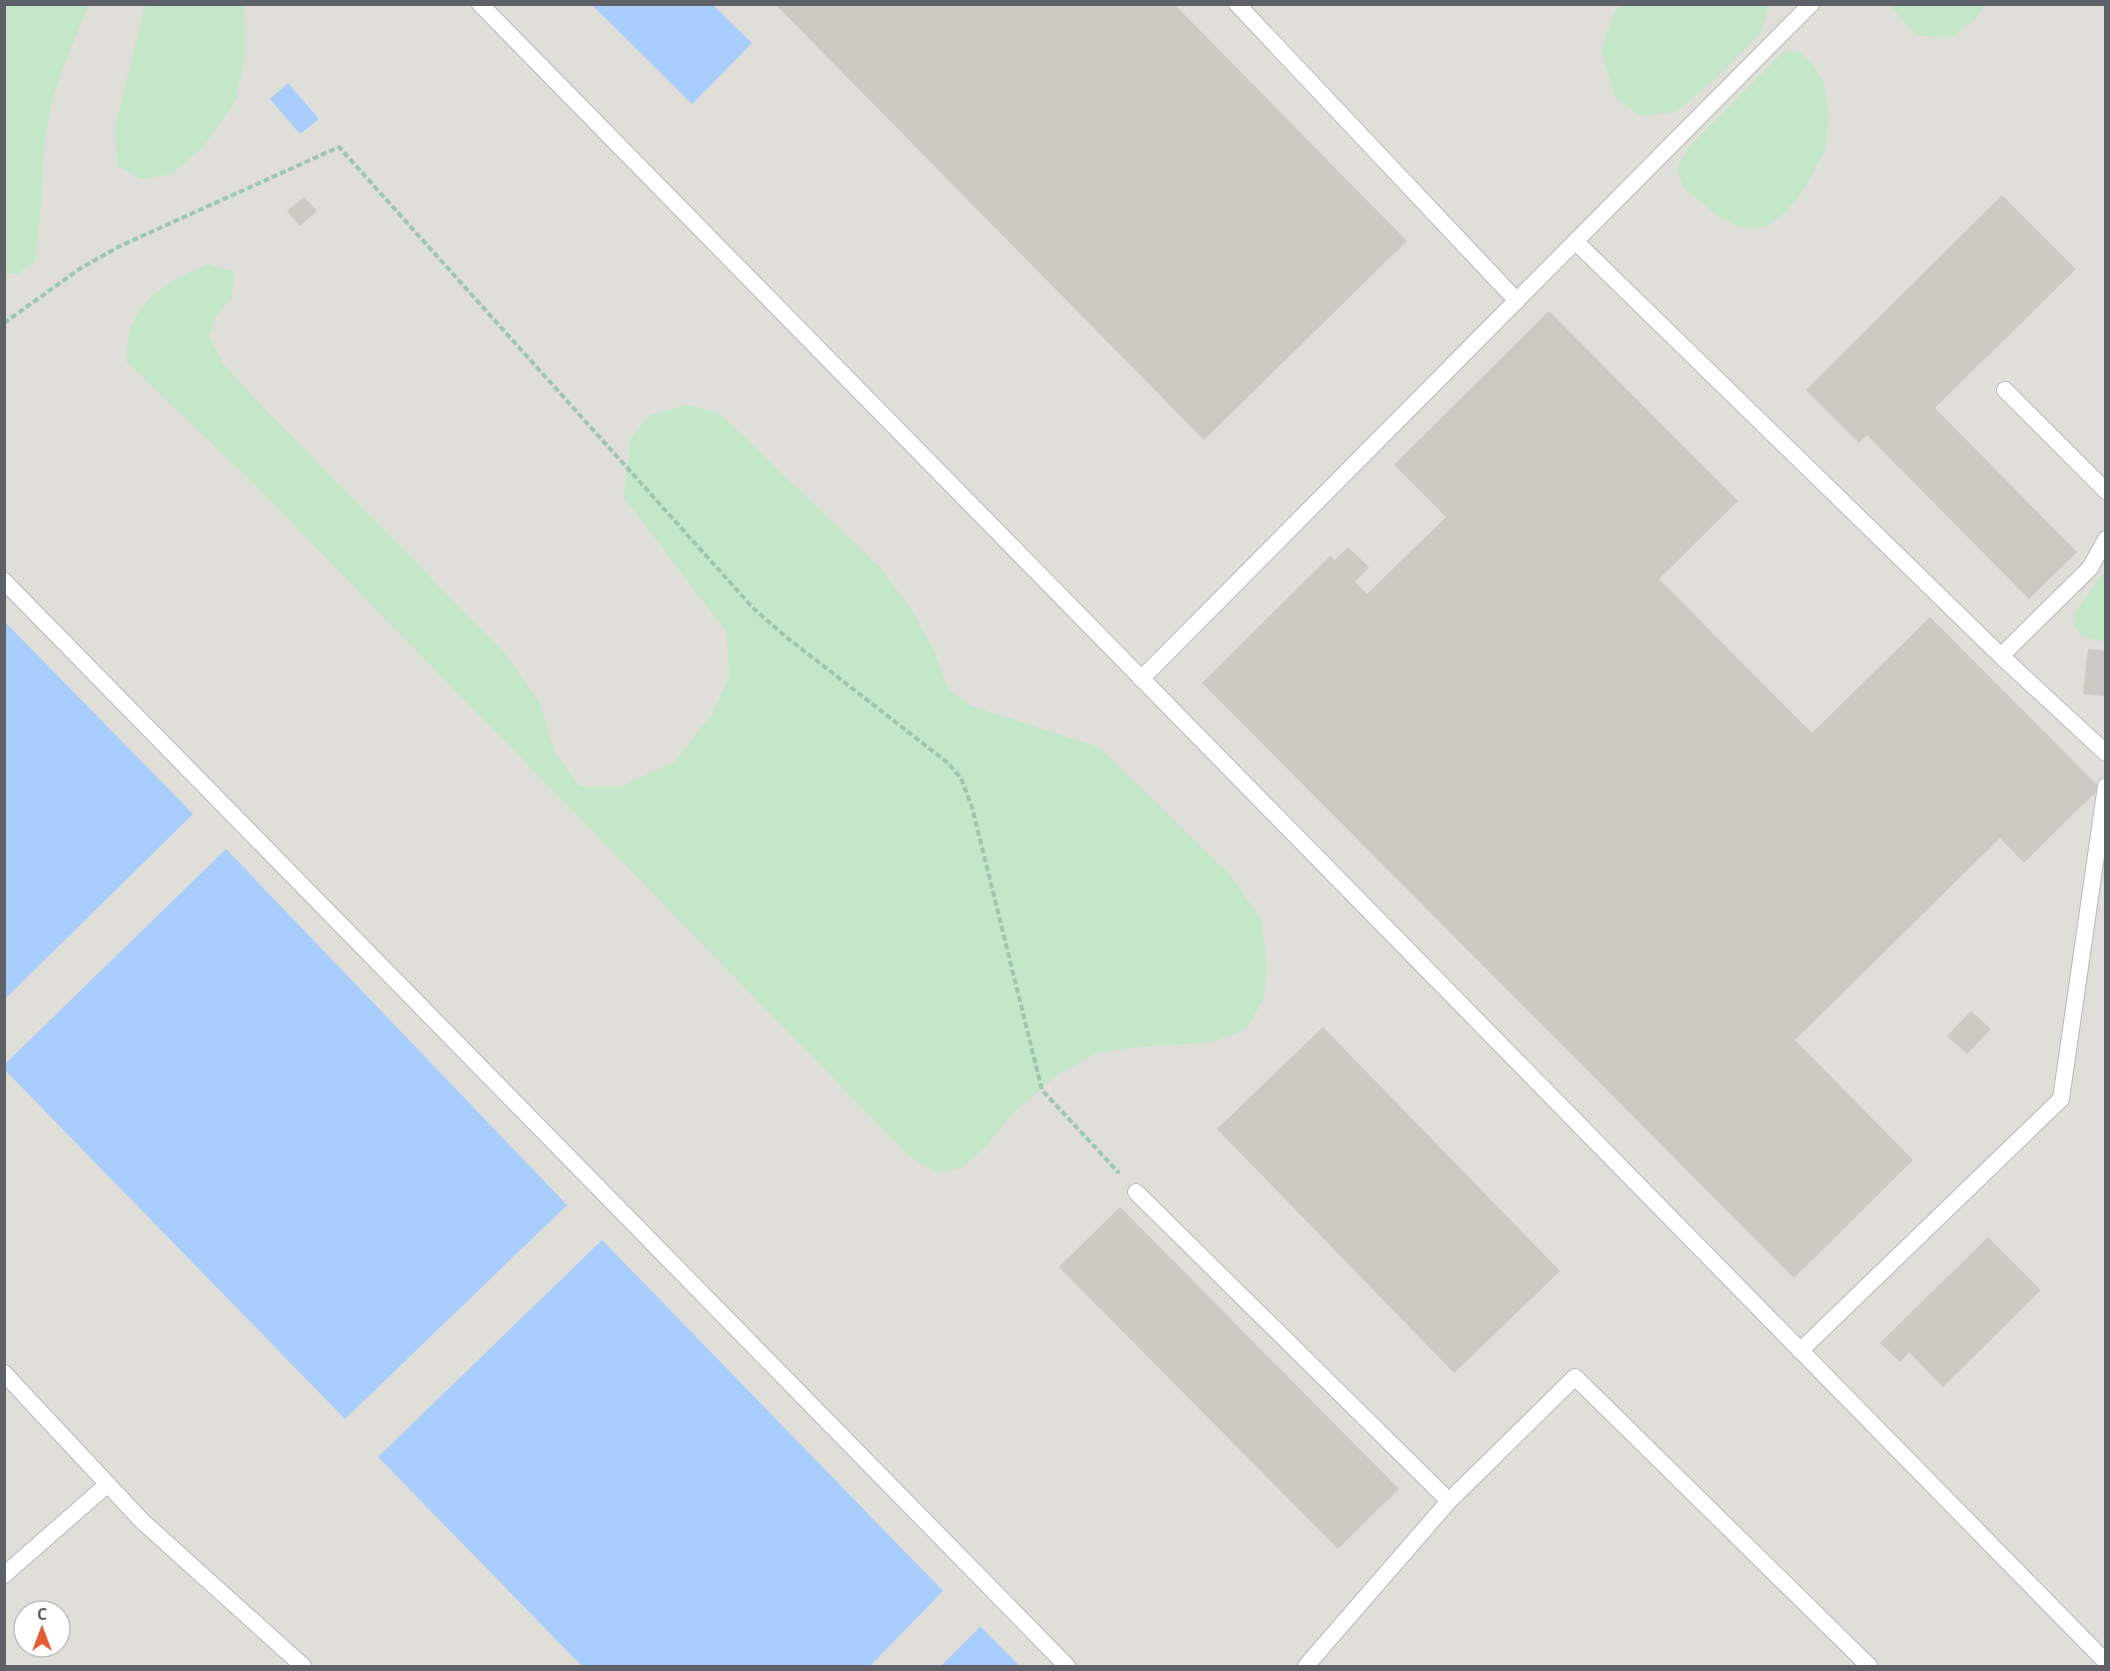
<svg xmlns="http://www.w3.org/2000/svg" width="2110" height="1671" font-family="'Open Sans',sans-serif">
<rect width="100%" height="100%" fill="#f0efe7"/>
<!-- industrial -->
<path fill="#dfded9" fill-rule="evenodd" d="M5,5H2105V1666H5ZM24,1611H60V1647H24Z"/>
<!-- green -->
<path fill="#c4e7c9" d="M4,5H89C74,42 55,81 48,121C40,168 43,215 35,262L17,274L4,273Z
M145,5H244L246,52L236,100L203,147L172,174L141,179L118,166L114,131Z
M1620,5V4L1770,5L1760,33L1717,77L1676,112L1640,116L1615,97L1601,50L1613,15Z
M1889,5V4L1986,5L1975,19L1951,38L1916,35Z
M1799,51L1811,62L1824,83L1829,119L1825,150L1806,186L1786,212L1766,226L1741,228L1715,214L1683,187L1677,169L1688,148L1783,52Z
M208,264L234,272L232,298L217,314L209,336L224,365L257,401L503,651L540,703L555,753L580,786H623L675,761L712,714L729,677L727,633L623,496L631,438L650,415L687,405L719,413L880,567L913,612L934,651L948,688L971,706L1099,747L1232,877L1262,921L1267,969L1263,1000L1246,1029L1213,1042L1128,1048L1095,1054L1060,1073L1014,1112L985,1147L961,1168L936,1172L909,1156L255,485L126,361C127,352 127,341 129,333C140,295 175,278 208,264Z
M2105,571V642L2081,636L2075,625V612Z"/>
<!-- water -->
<path fill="#a9cdfd" d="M592,5H713L752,43L692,104Z
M288,83L319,119L300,134L270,99Z
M5,622L193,814L5,999Z
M226,849L567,1205L345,1419L5,1070V1064Z
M602,1240L943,1591L870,1666H582L378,1457Z
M981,1626V1627L1020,1666H941Z"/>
<!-- building -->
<path fill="#cbcac3" d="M775,4H1174L1407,241L1204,440Z
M2002,195L2076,269L1935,408L2077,552L2029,599L1867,435L1859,443L1806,390Z
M304,197L317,211L300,226L287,211Z
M1549,311L1738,501L1659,579L1812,733L1930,617L2100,788L2024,863L2000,838L1795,1040L1913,1160L1794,1278L1202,683L1330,556L1335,560L1348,547L1369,567L1355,582L1367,594L1446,517L1394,465Z
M2088,649L2106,651V696L2083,694Z
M1971,1011L1991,1029L1967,1054L1947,1036Z
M1323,1027L1560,1271L1454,1373L1217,1129Z
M1120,1207L1399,1489L1338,1549L1059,1267Z
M1988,1237L2041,1290L1943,1387L1909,1352L1900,1362L1880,1343Z"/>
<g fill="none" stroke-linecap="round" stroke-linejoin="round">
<defs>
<path id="lane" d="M480,4L2106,1662
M1237,4L1517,301
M1576,242L2001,656L2090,568L2106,539
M2005,390L2106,491
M4,581L1067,1666
M2001,656L2106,753
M1141,679L1811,4
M1136,1192L1449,1501
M1800,1351L2061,1099L2106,786
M4,1373L142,1521L303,1666
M4,1575L108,1484
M1306,1666L1449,1501L1575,1377L1869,1666"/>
</defs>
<!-- lane casing -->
<use href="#lane" stroke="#b7b8bd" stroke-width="18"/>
<!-- path -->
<path stroke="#9dc7af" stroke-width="4" stroke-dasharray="6 3" stroke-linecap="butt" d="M4,323L81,268L120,246L339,147L754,609L785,636L948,763L961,778L972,807L1042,1090L1119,1173"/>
<!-- lane -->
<use href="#lane" stroke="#fff" stroke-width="16"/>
</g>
<!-- border -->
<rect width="2110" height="1671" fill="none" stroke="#5e6167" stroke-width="12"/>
<!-- north arrow -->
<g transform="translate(42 1629)"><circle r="28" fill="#ffffff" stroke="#bfc0c2" stroke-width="1.5"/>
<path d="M0-4.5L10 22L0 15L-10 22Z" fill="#e65d36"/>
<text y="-9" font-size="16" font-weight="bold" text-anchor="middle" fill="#5e6167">С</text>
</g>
</svg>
